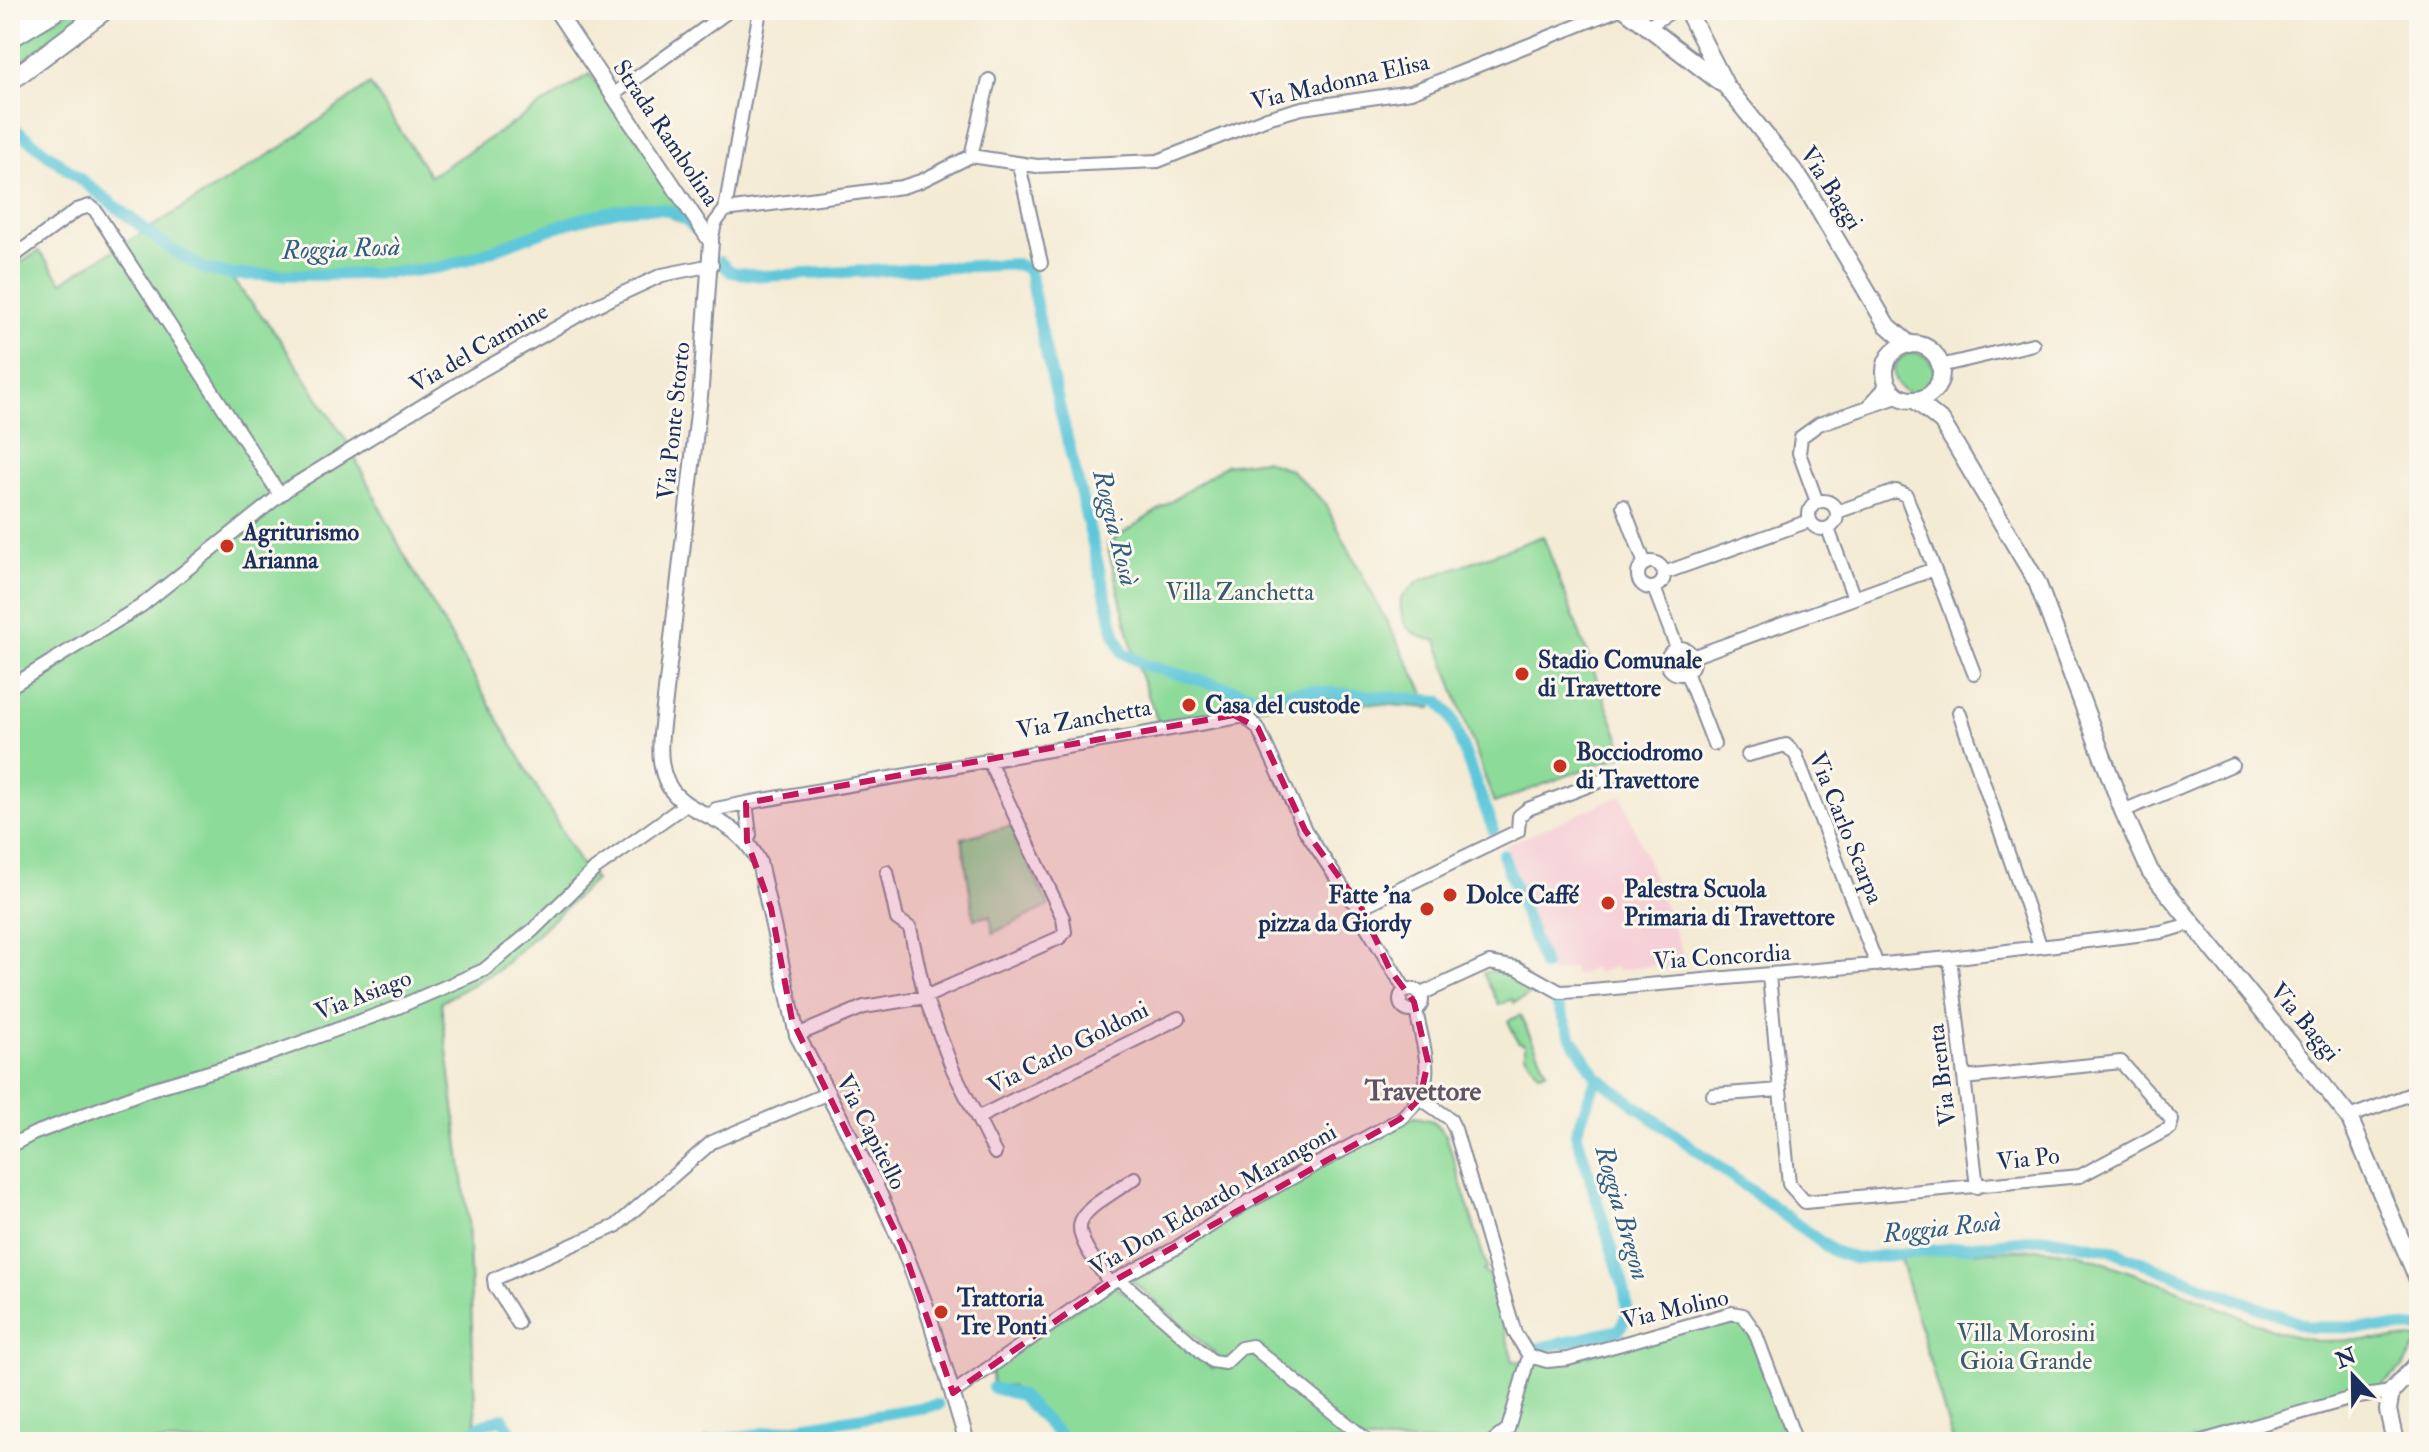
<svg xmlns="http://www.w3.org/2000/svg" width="2429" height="1452" font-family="'IM FELL Double Pica',serif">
<rect width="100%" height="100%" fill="#fbf7ec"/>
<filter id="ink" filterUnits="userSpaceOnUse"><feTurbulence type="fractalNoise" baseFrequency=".0125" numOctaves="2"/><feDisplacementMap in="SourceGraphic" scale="16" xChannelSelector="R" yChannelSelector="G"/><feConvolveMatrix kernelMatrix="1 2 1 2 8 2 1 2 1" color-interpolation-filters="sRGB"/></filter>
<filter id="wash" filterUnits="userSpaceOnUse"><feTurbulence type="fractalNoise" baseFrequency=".006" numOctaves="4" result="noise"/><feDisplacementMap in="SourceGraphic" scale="32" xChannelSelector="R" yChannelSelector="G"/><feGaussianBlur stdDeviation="1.8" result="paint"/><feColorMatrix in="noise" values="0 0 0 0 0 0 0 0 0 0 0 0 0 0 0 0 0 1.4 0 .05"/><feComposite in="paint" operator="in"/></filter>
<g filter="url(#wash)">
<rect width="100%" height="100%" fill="#f4ebd5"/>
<!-- built -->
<path fill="#f6cfd7" d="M1622,795L1688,967L1666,971L1664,964L1617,971L1615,967L1596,973L1594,968L1576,976L1572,967L1552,975L1506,845Z"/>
<!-- green -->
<path fill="#8ddb99" stroke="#54857c" stroke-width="2" d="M71,10H89L10,70V48Z
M590,74L688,209L682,223L660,212H629L563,229L430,273L230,277L275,332L346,440L400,547L580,863L595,880L498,970L441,1002L468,1219L476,1434L462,1442H10V270L39,251L62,282L285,145L370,84L430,176Z
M1894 373a20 20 0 1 1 40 0a20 20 0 1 1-40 0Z
M1264,460L1291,470L1324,502L1432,708L1314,699L1158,722L1136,663L1107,544L1226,465Z
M1543,536L1625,754L1494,803L1437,641C1411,637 1398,625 1401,598L1419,581Z
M1011,826L1049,906L993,933L990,916L974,919L962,838Z
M1493,971L1513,975L1537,991L1514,1003L1512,999L1499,1005L1483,973Z
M1520,1015L1547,1071L1539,1073L1525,1055V1044L1518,1042L1508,1021Z
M1416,1117L1433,1121L1446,1135L1487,1268L1483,1271L1490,1277L1513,1361L1556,1364L1731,1315L1748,1328L1788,1442H1065L1011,1386L993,1385L991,1368L1105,1289L1115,1287L1138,1301L1212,1368L1219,1358L1128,1277L1395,1123Z
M2039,1249L2080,1254L2172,1287L2277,1332L2316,1341L2419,1339V1342L2403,1367L2380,1387L2183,1442H1953L1899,1255Z"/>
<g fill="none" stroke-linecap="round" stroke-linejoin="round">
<!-- canal -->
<path stroke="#5ec7da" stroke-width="12" d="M10,125L168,247L204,269L233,275C300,274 369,277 435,268C493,260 649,168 694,228
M720,262L731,272L764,276L1017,264L1029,270L1044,344L1115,634L1123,653L1145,665L1253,695L1310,691L1439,701L1451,716L1493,829
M1503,855L1544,966
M1557,1004L1571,1037L1597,1077L1833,1251L1856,1259L2046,1238L2108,1249L2309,1327L2419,1328
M1539,1348L1619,1330C1631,1315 1627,1303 1623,1285L1576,1133L1597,1077
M993,1388L1020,1395L1066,1442
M456,1442L484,1424L503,1418L516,1442
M708,1442L938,1405"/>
</g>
</g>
<g filter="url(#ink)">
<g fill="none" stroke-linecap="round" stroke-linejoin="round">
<defs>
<path id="minor" d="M1646,27L1674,10
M614,94L730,10
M971,156L989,80
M1019,165L1041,263
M725,210L902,187L921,181L971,156L1037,166L1158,161L1267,118L1302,108L1411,92L1617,10
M711,242L715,223L725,210L760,10
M10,259L77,210L90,206L95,210L280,495
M1940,366L2033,344
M1871,403L1883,390L1887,380
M1809 515a14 14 0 1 1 28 0a14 14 0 1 1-28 0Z
M1817,502L1799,453L1801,437L1819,424L1900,396
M1623,506L1645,564
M1837,512L1896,491L1906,495L1974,673
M1828,529L1854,598
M1638 575a13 13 0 1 1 26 0a13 13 0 1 1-26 0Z
M1664,573L1809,521
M1654,588L1677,648
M1667 661a13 13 0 1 1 26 0a13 13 0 1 1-26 0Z
M1692,657L1934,569
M1686,672L1714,744
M10,687L141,606L289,488L454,386L593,307L662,275L712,265
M1959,712L2040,945
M1748,755L1786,745L1796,755L1877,965
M746,803L750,835L747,841
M2123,811L2232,765
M711,816L716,809L746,803L1245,716L1258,728L1305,830L1351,900L1361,907L1362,919L1406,991
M887,872L897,919L910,928L925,997L953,1070L995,1153
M1361,907L1518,831L1519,816L1528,809L1616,775
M1950,958L1977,1187
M1769,976L1789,1184L1805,1202L2080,1176L2170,1128L2172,1120L2121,1062L1964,1078
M1400 1000a11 11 0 1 1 22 0a11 11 0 1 1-22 0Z
M1421,994L1489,963L1517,968L1560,992L1581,991L1950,958L2161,932L2191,924
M797,1035L864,1007L925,997L1059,938L1065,932L1063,918L988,759
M1713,1095L1780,1090
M1420,1098L1450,1119L1455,1129L1515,1333L1529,1356L1547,1361L1568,1359L1732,1313L1743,1315L1755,1332L1796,1442
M2349,1117L2419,1091
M977,1118L1179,1018
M10,1146L33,1134L151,1089L264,1056L396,1008L484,970L533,930L595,869L685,805
M1119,1279L1212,1361L1225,1363L1241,1348L1252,1346L1363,1437
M1110,1283C1063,1218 1071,1220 1135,1178
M518,1323L495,1286L494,1279L616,1226L712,1142L826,1094
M953,1393L1110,1283L1176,1248L1242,1205L1400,1119C1441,1085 1424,1054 1416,1010
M1492,1442L1508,1429L1529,1356
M2199,1442L2352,1398L2391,1392"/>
<path id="tertiary" d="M556,10L711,242L701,387L661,734C652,829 727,796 759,862L797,1035L875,1184L902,1245L927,1309L967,1442"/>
<path id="secondary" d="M1626,10L1721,83
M1687,10L1726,86L1802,181L1886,324L1910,345
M1885 372a28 28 0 1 1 56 0a28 28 0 1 1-56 0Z
M1915,400L1942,422L2037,582L2123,811L2150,871L2349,1117L2419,1282
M2395,1442L2388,1410L2391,1392L2419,1362"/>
<path id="primary" d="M10,81L105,10"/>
<path id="motorway" d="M10,36L53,10"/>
</defs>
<!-- minor casing -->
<use href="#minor" stroke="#888d9a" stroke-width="16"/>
<!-- tertiary casing -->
<use href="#tertiary" stroke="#888d9a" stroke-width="18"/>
<!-- secondary casing -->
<use href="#secondary" stroke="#888d9a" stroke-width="20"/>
<!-- primary casing -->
<use href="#primary" stroke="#888d9a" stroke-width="22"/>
<!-- motorway casing -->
<use href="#motorway" stroke="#888d9a" stroke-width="26"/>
<!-- minor -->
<use href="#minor" stroke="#fff" stroke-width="12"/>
<!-- tertiary -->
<use href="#tertiary" stroke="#fff" stroke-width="14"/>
<!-- secondary -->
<use href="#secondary" stroke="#fff" stroke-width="16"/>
<!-- primary -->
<use href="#primary" stroke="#fff" stroke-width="18"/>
<!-- motorway -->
<use href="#motorway" stroke="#fff" stroke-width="22"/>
</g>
</g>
<!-- marked area -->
<path fill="#c2185b" fill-opacity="0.2" stroke="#c2185b" stroke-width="6" stroke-dasharray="16 10" stroke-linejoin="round" d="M1234,715L1258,728L1305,830L1361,907L1390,970L1414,1002L1428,1062L1420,1098L1400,1119L1110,1283L953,1393L902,1245L792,1020L771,908L747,841L746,803Z"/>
<!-- markers -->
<g fill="#c8321e" stroke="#fbf7ec" stroke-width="3">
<circle cx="227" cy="546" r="8"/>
<circle cx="1522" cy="674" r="8"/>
<circle cx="1189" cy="705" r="8"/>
<circle cx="1560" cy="766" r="8"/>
<circle cx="1450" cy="895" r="8"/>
<circle cx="1608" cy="903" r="8"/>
<circle cx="1427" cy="909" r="8"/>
<circle cx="941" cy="1312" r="8"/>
</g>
<g text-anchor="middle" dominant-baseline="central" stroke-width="6" stroke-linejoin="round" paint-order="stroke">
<!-- street labels -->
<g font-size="24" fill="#1b2f5e" stroke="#fbf7ec">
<text transform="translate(1340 82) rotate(-13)">Via Madonna Elisa</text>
<text transform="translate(666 133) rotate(56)">Strada Rambolina</text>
<text transform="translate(1831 188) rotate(57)">Via Baggi</text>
<text transform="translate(479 348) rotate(-30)">Via del Carmine</text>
<text transform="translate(674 421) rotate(-84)">Via Ponte Storto</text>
<text transform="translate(1084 719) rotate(-10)">Via Zanchetta</text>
<text transform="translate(1846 828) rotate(68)">Via Carlo Scarpa</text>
<text transform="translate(1722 957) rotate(-4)">Via Concordia</text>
<text transform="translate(363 995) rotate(-21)">Via Asiago</text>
<text transform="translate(2305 1022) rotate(50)">Via Baggi</text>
<text transform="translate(1068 1048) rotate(-27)">Via Carlo Goldoni</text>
<text transform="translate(1942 1075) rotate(-97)">Via Brenta</text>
<text transform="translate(871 1132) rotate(63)">Via Capitello</text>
<text transform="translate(2028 1159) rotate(-6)">Via Po</text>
<text transform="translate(1213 1200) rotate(-30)">Via Don Edoardo Marangoni</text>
<text transform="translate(1675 1309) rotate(-13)">Via Molino</text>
</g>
<!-- poi labels -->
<g font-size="24" font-weight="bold" fill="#1b2f5e" stroke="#fbf7ec" text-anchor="start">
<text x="243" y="532">Agriturismo<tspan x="243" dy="28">Arianna</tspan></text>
<text x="1538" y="660">Stadio Comunale<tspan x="1538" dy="28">di Travettore</tspan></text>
<text x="1205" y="705">Casa del custode</text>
<text x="1576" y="752">Bocciodromo<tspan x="1576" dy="28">di Travettore</tspan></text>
<text x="1624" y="889">Palestra Scuola<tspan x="1624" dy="28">Primaria di Travettore</tspan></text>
<text x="1411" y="895" text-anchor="end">Fatte 'na<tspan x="1411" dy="28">pizza da Giordy</tspan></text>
<text x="1466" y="895">Dolce Caffé</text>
<text x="957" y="1298">Trattoria<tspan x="957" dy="28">Tre Ponti</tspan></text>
</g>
<!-- park labels -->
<g font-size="24" fill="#385a6d" stroke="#fbf7ec">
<text x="1240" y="592">Villa Zanchetta</text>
<text x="2026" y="1333">Villa Morosini<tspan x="2026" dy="28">Gioia Grande</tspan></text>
</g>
<!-- water labels -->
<g font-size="26" font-style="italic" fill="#2f5d83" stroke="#fbf7ec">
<text transform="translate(341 249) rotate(-2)">Roggia Rosà</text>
<text transform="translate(1115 528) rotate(76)">Roggia Rosà</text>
<text transform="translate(1622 1213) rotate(74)">Roggia Bregon</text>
<text transform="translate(1942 1228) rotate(-6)">Roggia Rosà</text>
</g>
<!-- quarter labels -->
<g font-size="28" font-weight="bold" fill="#5f5269" stroke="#fbf7ec">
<text x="1423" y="1091">Travettore</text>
</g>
</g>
<!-- margin -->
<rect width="2429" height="1452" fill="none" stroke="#fbf7ec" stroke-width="40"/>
<!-- north arrow -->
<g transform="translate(2353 1376) rotate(338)" stroke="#fbf7ec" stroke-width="6" paint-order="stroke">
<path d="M0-6L14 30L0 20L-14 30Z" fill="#1b2f5e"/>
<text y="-12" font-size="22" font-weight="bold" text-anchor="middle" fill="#1b2f5e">N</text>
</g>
</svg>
